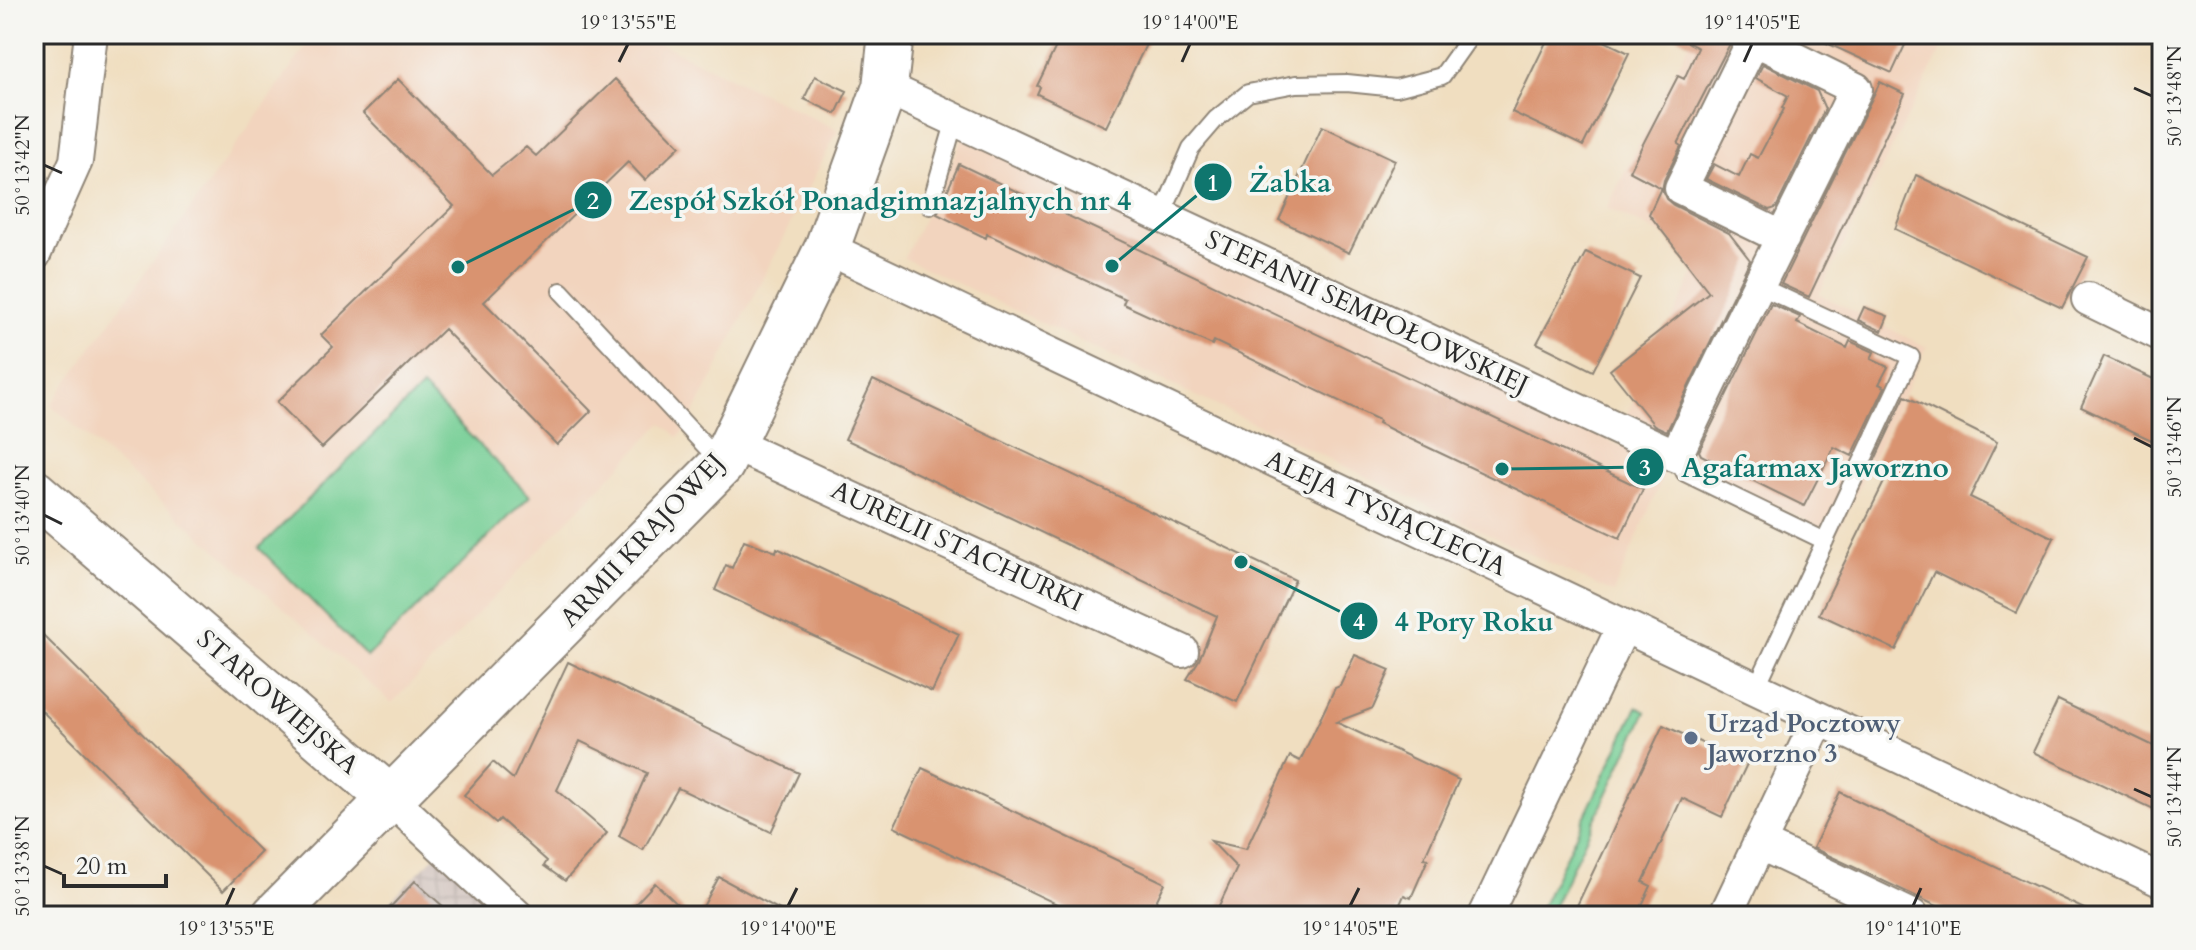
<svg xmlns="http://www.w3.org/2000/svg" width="2196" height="950" font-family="Cardo,serif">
<defs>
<pattern id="industrial-grid" width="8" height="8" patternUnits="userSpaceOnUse" patternTransform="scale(2)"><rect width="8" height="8" fill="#cfc0ba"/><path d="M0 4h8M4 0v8" fill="none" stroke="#b2a5a0"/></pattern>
</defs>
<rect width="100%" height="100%" fill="#f6f6f2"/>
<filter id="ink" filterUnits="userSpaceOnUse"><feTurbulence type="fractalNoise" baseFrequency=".0125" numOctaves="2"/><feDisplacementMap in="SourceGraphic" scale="16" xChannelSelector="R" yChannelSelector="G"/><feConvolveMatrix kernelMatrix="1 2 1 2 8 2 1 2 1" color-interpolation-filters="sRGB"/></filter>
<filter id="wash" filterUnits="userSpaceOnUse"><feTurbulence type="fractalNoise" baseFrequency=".006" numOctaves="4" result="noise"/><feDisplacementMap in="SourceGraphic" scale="32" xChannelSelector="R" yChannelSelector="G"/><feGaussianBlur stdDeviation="1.8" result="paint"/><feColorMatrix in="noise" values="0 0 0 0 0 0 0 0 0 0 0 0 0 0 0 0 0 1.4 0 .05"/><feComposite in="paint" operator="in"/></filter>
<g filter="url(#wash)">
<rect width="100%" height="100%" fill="#f0dec0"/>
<!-- built -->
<path fill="#f2d4be" d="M315,34H641L838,130L687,427L678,437L662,423L392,703L51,405Z
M1694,34H1939L1947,38L1819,294L1927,347L1836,535L1619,430L1703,255L1607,208Z
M965,134L1667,468L1613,593L904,258Z"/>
<!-- industrial -->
<path fill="url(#industrial-grid)" d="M436,855L510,916H375Z"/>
<!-- grass -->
<path fill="#75ce94" stroke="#507c60" stroke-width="2" d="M422,387L530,496L367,657L259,548Z
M1637,707L1646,712L1549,916H1537Z"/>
<g id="blocks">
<!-- building -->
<path fill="#d99370" d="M1062,34H1151L1106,127L1037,94L1040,87L1037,86Z
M1550,34H1590L1629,53L1583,146L1512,112Z
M1673,34H1735L1678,144L1681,146L1664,180L1662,190L1666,199L1673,205L1729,233L1750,260L1667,431L1654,425L1610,370L1709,292L1649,214L1661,188L1629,171L1678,76L1684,79L1698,48Z
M1807,34H1879L1905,45L1892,73Z
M1763,64L1817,91L1825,109L1776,208L1769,210L1706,179L1714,164L1739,177L1750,154L1758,158L1784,109L1782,108L1788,96L1756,78Z
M815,76L847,91L836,114L804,99Z
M398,79L492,175L526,147L536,156L615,79L680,146L645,180L628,162L484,302L591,411L557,445L444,329L322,448L277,402L333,347L321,335L454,206L363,113Z
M1880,82L1905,94L1809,297L1781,284Z
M1322,126L1395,160L1349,253L1279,220Z
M959,164L1643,489L1620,538L1402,435L1378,423L1379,420L1214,341L1212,345L1123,304L1125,299L987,234L986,238L937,214Z
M1916,175L2088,257L2062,308L1895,229Z
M1586,252L1640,278L1593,371L1537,343Z
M1771,304L1800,317L1797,323L1847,348L1850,341L1874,352L1871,359L1888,367L1879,384L1885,387L1852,456L1834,447L1804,506L1701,455L1699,451Z
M1864,307L1888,316L1882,331L1858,320Z
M2104,356L2162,383V445L2081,407Z
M873,380L1295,580L1237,702L1187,679L1199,660L1217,616L845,439Z
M1905,396L1997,442L1970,497L2054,538L2017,613L1934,572L1896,650L1819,614L1888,474L1872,466Z
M744,540L776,552L777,548L959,634L932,692L715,590L726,565L732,568Z
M34,626L261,852L223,891L34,703Z
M1355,655L1390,670L1373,708L1336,722L1459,780L1424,858L1428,859L1411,898L1404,895L1395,916H1214L1237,868L1211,841L1246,849L1290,756L1300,761L1335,688L1340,686Z
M568,662L799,773L771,832L678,788L643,850L619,836L647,773L580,741L557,790L607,833L565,881L544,866L547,861L500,819L496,823L464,795L493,762L513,779Z
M2058,700L2162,750V813L2033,752Z
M1663,725L1747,764L1722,817L1682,798L1643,882L1651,886L1637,916H1572Z
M922,768L1165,883L1149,916H1082L894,827Z
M1840,792L1930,836L2099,916H1958L1813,848Z
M719,877L791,916H698Z
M415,881L427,892L454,916H382Z
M655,883L690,916H624Z"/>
</g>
</g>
<g filter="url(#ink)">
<use href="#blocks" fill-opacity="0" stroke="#8e8476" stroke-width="2"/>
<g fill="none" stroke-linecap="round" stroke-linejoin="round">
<defs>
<path id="lane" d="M930,206L955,120
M1159,215L1169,199L1191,148L1216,119L1248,93L1296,84L1347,83L1396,88L1442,76L1466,42
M561,291L721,463
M1676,456L1685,473L1825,541
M1755,690L1911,357L1759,286"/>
<path id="street" d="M885,87L1676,456C1733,333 1796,212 1856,89L1754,39L1681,188L1783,238
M827,248L2162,881
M34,255L76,161L91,34
M2088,299L2162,335
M731,443L1182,651
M390,798L517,916
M1759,843L1912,916
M1485,916L1623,627
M1725,916L1818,720"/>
<path id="secondary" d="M34,492L390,798
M274,916L722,464L827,248L885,87L891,34"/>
</defs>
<!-- lane casing -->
<use href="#lane" stroke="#8e8476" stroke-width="20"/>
<!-- street casing -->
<use href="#street" stroke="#8e8476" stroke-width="36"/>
<!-- secondary casing -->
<use href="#secondary" stroke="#8e8476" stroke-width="48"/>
<!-- lane -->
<use href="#lane" stroke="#fff" stroke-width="16"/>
<!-- street -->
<use href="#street" stroke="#fff" stroke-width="32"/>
<!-- secondary -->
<use href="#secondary" stroke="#fff" stroke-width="44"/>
</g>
</g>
<!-- ticks -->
<path fill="none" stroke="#2b2b2b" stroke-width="3" d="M619,62L628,44M1182,62L1190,44M1744,62L1752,44M2134,88L2152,96M44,165L62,173M2134,438L2152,447M44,515L62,524M2134,789L2152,797M44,866L62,874M226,906L234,888M788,906L797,888M1350,906L1359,888M1913,906L1921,888"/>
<!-- markers -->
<circle fill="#5c6f8a" stroke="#f6f6f2" stroke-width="3" cx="1691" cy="738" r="8"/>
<g text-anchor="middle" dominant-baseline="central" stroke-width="7" stroke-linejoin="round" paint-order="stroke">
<!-- street labels -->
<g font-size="26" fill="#2b2b2b" stroke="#f6f6f2">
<text transform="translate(1367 312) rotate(25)">STEFANII SEMPOŁOWSKIEJ</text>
<text transform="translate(1386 513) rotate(25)">ALEJA TYSIĄCLECIA</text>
<text transform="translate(642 540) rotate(-47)">ARMII KRAJOWEJ</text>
<text transform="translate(957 546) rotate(25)">AURELII STACHURKI</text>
<text transform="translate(278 702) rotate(41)">STAROWIEJSKA</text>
</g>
<!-- service labels -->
<g font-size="26" font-weight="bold" fill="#4e5e75" stroke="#f6f6f2" text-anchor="start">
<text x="1707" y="723">Urząd Pocztowy<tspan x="1707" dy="30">Jaworzno 3</tspan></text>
</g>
</g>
<!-- callouts -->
<path fill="none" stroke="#0f766e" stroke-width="3" d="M1112 266L1213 182M458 267L593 200M1502 469L1645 467M1241 562L1359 621"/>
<g fill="#0f766e" stroke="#f6f6f2" stroke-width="3">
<circle cx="1112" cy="266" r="8"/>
<circle cx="458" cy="267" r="8"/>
<circle cx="1502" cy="469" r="8"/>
<circle cx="1241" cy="562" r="8"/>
<circle cx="1213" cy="182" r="20"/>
<circle cx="593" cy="200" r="20"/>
<circle cx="1645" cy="467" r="20"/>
<circle cx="1359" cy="621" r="20"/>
</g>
<g font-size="24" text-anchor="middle" font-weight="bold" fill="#fff">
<text x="1213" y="191">1</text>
<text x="593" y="209">2</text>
<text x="1645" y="476">3</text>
<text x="1359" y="630">4</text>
</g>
<g font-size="28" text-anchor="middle" font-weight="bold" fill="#0f766e" stroke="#f6f6f2" stroke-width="7" stroke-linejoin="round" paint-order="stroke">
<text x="1290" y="192">Żabka</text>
<text x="880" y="210">Zespół Szkół Ponadgimnazjalnych nr 4</text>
<text x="1815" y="477">Agafarmax Jaworzno</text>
<text x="1474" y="631">4 Pory Roku</text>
</g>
<!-- margin -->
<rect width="2196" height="950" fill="none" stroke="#f6f6f2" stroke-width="88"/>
<!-- scale -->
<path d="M64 874v12h102v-12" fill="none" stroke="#2b2b2b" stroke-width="4"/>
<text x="76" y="874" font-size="24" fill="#2b2b2b" stroke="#f6f6f2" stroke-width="6" paint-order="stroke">20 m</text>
<rect x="44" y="44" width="2108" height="862" fill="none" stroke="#2b2b2b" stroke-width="3"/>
<g font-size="20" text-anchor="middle" fill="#2b2b2b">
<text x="628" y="29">19°13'55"E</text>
<text x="1190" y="29">19°14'00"E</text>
<text x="1752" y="29">19°14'05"E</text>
<text transform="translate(2174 96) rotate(-90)" y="7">50°13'48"N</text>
<text transform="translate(22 165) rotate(-90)" y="7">50°13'42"N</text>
<text transform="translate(2174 447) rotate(-90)" y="7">50°13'46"N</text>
<text transform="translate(22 515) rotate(-90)" y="7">50°13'40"N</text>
<text transform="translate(2174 797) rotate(-90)" y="7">50°13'44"N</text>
<text transform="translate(22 866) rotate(-90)" y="7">50°13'38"N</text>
<text x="226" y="935">19°13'55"E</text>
<text x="788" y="935">19°14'00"E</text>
<text x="1350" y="935">19°14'05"E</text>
<text x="1913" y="935">19°14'10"E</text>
</g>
</svg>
